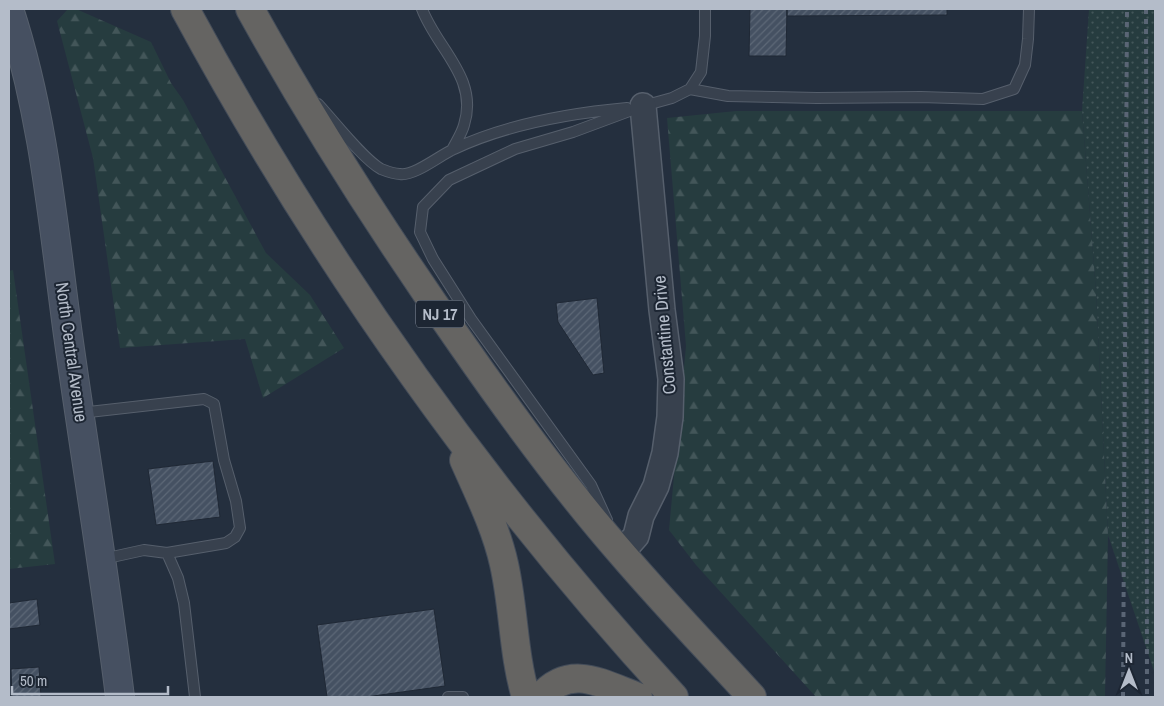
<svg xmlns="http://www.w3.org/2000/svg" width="1164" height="706" font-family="'Archivo Narrow',sans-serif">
<defs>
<pattern id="grass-dots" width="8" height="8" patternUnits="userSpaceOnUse" patternTransform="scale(1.25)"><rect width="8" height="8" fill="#263c3f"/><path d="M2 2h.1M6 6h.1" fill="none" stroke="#435659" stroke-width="1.8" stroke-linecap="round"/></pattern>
<pattern id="forest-firs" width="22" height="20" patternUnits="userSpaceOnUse" patternTransform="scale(1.25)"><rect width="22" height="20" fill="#263c3f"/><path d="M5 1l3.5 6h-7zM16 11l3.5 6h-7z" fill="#435659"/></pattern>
<pattern id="building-hatch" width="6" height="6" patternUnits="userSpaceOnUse" patternTransform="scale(1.25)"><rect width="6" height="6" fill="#455162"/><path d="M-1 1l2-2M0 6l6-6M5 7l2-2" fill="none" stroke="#5d6877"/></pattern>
</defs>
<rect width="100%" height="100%" fill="#242f3e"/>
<!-- grass -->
<path fill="url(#grass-dots)" d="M1089,9H1155V674L1108,535L1096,292L1082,111Z"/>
<!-- forest -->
<path fill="url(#forest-firs)" d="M68,9H76L151,42L171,83L183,100L266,253L310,295L344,348L263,398L245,339L120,348L93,158L57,21Z
M736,111H1082L1096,292L1108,535L1105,697H816L696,565L669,530L686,346L667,118Z
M13,270L55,564L9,569V271Z"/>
<!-- building -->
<path fill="url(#building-hatch)" stroke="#1f2835" d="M750,9H787L786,56H749Z
M787,9H947V15L787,16Z
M597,298L604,373L593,375L558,322L556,303Z
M213,461L220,517L156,525L148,469Z
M37,599L40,625L9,629V603Z
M434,609L445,686L366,697H327L317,625Z
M39,667L41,697H12L11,669Z"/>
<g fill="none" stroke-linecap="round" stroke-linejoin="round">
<defs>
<path id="service" d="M422,9C437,49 479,78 464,125C462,133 456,142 452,150
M690,89L728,96L817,98L921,97L983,99L1014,89L1025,65L1028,39L1029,9
M318,104C333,120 363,159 381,169C386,171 394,174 400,174C415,176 440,155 454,149C505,125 572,113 627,108
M80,413L204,399L214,404L224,460L236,501L240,528L235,537L226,543L167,553
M607,520L591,485L471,319L433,259L420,232L423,207L449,180L515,149L573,132L643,106L672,98L690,89L701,72L705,36V9
M103,559L144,550L167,553L178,578L184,603L195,697
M448,697H463"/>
<path id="tertiary" d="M621,553L636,536L641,516L656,486L665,453L670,417L671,379L662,310L643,106"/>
<path id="secondary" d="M9,9C44,116 53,224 68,335C85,456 105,576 120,697"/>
<path id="trunk" d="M185,9C319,257 483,489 674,697
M250,9C314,124 385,235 461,343C511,415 564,488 622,554C664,603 709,650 752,697
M464,460C479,494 496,528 504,564C514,608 513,654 526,697
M541,697C570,663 603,684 638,697"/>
</defs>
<!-- service casing -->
<use href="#service" stroke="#565f6c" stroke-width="12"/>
<!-- tertiary casing -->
<use href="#tertiary" stroke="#565f6c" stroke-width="28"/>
<!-- secondary casing -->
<use href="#secondary" stroke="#565f6c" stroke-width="30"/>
<!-- trunk casing -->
<use href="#trunk" stroke="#434c59" stroke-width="30"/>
<!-- service -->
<use href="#service" stroke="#38414e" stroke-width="10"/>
<!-- tertiary -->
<use href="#tertiary" stroke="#38414e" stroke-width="25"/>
<!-- secondary -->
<use href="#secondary" stroke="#465061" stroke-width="28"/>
<!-- trunk -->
<use href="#trunk" stroke="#656462" stroke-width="28"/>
<!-- rail -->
<path stroke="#5a6575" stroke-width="4" stroke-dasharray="5 5" stroke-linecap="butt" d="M1146,9L1147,697
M1123,697L1127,9"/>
</g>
<g text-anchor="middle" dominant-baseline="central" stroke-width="4" stroke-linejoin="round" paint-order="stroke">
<!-- shield labels -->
<rect fill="#1d2633" stroke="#878f9c" stroke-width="1" x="416" y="300.5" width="48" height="27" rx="4"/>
<g font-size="16" font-weight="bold" fill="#b4bcc9">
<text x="440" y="314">NJ 17</text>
</g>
<!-- street labels -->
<g font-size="18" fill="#b4bcc9" stroke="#1d2633">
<text transform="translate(664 335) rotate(-95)">Constantine Drive</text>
<text transform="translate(72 352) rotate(82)">North Central Avenue</text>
</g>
</g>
<!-- border -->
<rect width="1164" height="706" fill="none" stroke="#b4bcc9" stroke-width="20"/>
<!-- north arrow -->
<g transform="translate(1129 671)" stroke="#1d2633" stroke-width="4" paint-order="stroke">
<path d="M0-4L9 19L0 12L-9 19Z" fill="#b4bcc9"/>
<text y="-8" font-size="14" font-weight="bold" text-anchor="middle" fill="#b4bcc9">N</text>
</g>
<!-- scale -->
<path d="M12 686v8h156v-8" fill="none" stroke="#b4bcc9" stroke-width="2.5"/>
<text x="20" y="686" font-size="15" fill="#b4bcc9" stroke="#1d2633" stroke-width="4" paint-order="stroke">50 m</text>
</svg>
